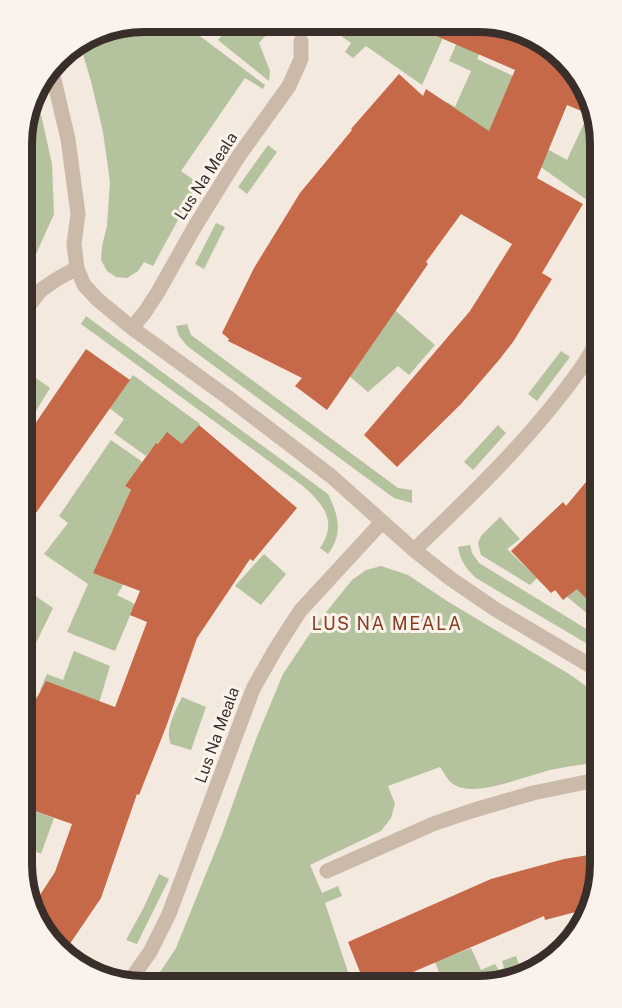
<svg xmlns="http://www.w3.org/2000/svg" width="622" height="1008" font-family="'Public Sans',sans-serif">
<rect width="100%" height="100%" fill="#f3e9de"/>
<!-- green -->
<path fill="#b5c29e" d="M143,21H147L148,29L155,21H180L265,85L263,89L245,78L181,171L198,183L153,266L144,262L138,271L127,278L116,277L107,271L101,260L102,246L107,226L110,182L103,132L91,81L79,41L97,30Z
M233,22H278L259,43L270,71L269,81L218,40Z
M321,22L426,23L446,31L422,85L366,46L353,58L345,52L351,43Z
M463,28L486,39L477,59L513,76L532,144L549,150L567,160L586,119L597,124L601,143V164L591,186L601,193V210L538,165L440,111L447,102L455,107L471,71L449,61Z
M35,87L52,164L54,214L28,272L22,280V128Z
M268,145L277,152L247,194L238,187Z
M216,223L225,227L204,269L195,264Z
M381,298L435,345L409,375L398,366L368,392L335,364Z
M86,316L328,494C339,516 343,534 328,554L320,548C338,521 324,505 303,486L81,324Z
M187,324L191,335L398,488L412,490V503L394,498L187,346L179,336L176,326Z
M561,351L570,357L537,401L528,394Z
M29,373L50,388L28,424L22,420V384Z
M133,375L200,424L112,531L102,554L134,567L117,595L135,604L115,651L67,632L88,584L44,554L68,523L59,516L111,440L144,463L125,486L137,495L173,454L157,443L146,456L114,433L124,419L109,408Z
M498,425L506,433L473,470L464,462Z
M500,517L520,539L507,549L537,578L530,585L481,555L478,543L481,536Z
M470,545L472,553L479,563L601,638V652L476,578C466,569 460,560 458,547Z
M264,554L286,574L261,605L235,586Z
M381,566L408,575L447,601L569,674L600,696L601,760C586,765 570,766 555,769C530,774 486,794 463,788C449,785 447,777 440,767L388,786L395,804L391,818L381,831L310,865L322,893L338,886L342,896L325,903L353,987L151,986L176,948L222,834L256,739L283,674L315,626L352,580L366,570Z
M588,579L601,603L588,614L567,597Z
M21,586L53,608L35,645L21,666Z
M74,651L110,666L77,777L70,703L40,690L47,674L63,680Z
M21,685L37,697L21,727Z
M182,697L206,707L191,750L171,744C164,730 176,710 182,697Z
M21,806L54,818L41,854L33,850L21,866Z
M159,874L169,879L137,944L126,940L144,907Z
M471,948L481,970L495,964L499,970L504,968L502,961L516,956L524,978L479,987H430L443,982L435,962Z"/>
<!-- building -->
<path fill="#c66949" d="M406,23H502L553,46L592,97L596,117L567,105L537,178L583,204L542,273L552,279L513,342L499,360L461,404L397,467L364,435L470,311L512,244L461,214L426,262L428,264L327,410L295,386L302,378L228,341L229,339L222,333L254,268L300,193L352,130L351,129L399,74L423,96L426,89L489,131L515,70Z
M86,349L130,380L21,534L22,443Z
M199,425L297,508L253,561L250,559L197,638L166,727L139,795L137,794L101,898L63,954L30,910L55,872L72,824L21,806V736L31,714H28L46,681L115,707L147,622L130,615L140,591L93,573L131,490L125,486L156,443L158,444L167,432L182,444Z
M601,464V614L577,589L563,600L555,590L551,593L511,551L563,502L566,506Z
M601,853V873L587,909L545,920L544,916L378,987H366L348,942L491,879L564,859Z"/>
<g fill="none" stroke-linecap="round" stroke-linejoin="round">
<!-- street -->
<path stroke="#cbbaaa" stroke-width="15" d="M51,67L68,139L78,214L74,244L77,268L84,285L97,299L132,328L230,399L331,476L414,550L451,579L495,609L601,672
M22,314L41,290L57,279L77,268
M132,328L145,312L158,292L194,228L238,157L289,86L301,59V41
M414,550C473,494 532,437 579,371C587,360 594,347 601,335
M327,871L433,824L471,811L533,793L601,779
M126,986L150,952L169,914L253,689L275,650L300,611L382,522"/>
</g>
<g text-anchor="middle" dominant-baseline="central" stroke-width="6" stroke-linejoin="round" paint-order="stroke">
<!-- street labels -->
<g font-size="16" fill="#392e29" stroke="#faf3eb">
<text transform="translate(206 176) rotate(-57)">Lus Na Meala</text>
<text transform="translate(217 735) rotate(-70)">Lus Na Meala</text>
</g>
<!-- neighbourhood labels -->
<g font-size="18" letter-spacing="1.5" fill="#883c22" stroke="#faf3eb">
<text x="387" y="623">LUS NA MEALA</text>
</g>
</g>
<!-- crop -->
<path d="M0 0H622V1008H0ZM144 32H478A112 112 0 0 1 590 144V864A112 112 0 0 1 478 976H144A112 112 0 0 1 32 864V144A112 112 0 0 1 144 32Z" fill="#faf3eb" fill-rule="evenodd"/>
<path fill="none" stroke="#392e29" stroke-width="8" d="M144 32H478A112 112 0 0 1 590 144V864A112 112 0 0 1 478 976H144A112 112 0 0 1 32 864V144A112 112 0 0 1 144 32Z"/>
</svg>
